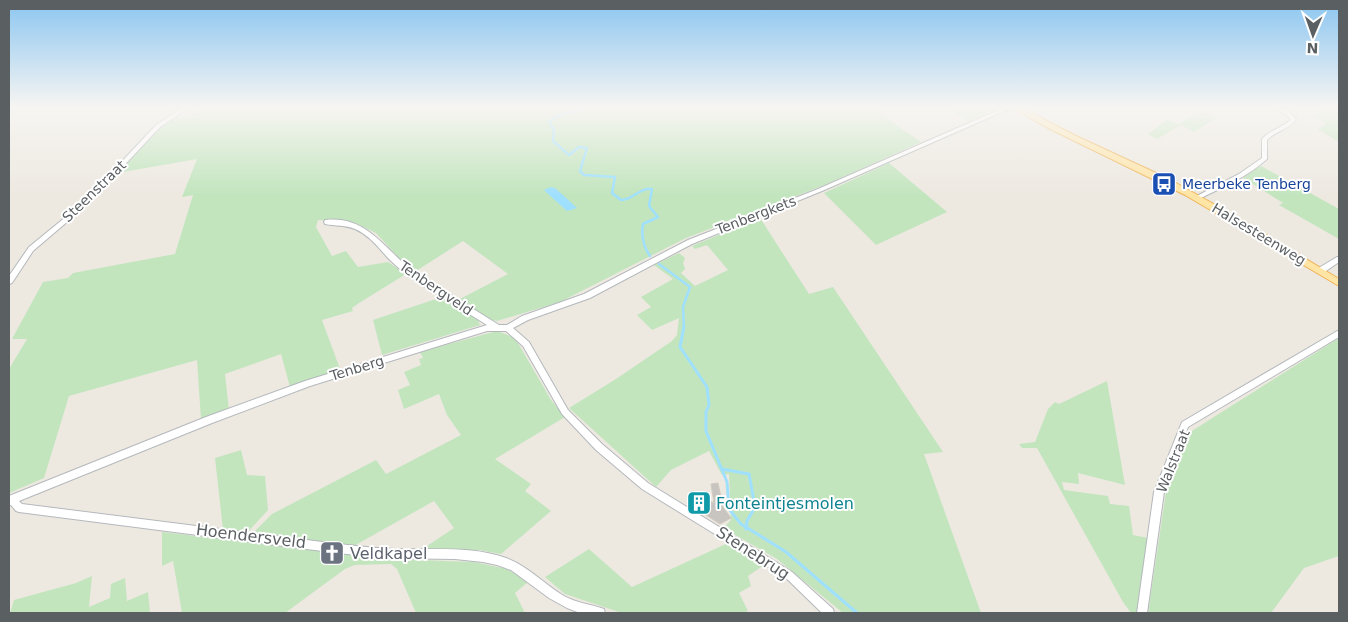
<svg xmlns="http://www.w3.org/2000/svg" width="1348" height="622" font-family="'DejaVu Sans',sans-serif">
<rect width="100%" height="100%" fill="#ede9e1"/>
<!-- green -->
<path fill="#c2e5be" d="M214,108H872L921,142L827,184L686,238L560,302L497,321L489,319L458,300L508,274L463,241L413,273L376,233L353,222L318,220L316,227L332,256L346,251L358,267L388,262L406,274L359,303L352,308L353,311L322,320L340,369L290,387L281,354L225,374L229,410L201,419L197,360L69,396L44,478L9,493V369L27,339H12L43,282L68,278L73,273L175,254L193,195L182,197L197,159L117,173L160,127L179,114V120Z
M948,108H996L968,121Z
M1325,108H1339V142L1318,129L1326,123L1314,117Z
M1200,111L1216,118L1194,132L1181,125L1157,139L1148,134L1168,119L1178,124Z
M889,163L947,212L876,245L824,193Z
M1261,166L1339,209V239L1279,205L1283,203L1242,177Z
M760,218L809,294L833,287L943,452L924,454L981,613H843L777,559L723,528L731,520L729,474L722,475L709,451L671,470L656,487L569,408L616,379L672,341L677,335L679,318L652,330L637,315L651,307L641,297L673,279L654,265L679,253L685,258L683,263L685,269L681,273L695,286L728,270L707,245L695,249L692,246Z
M442,297L478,320L480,325L382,355L373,320Z
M497,331L513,337L518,343L551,400L565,417L495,459L531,484L525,491L551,511L501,554L479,550H421L454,528L434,501L352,547L252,534L272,514L376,460L386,474L461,435L447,415L439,394L404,409L398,390L410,385L404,372L421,365L419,359L423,358L420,352Z
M1339,338V556L1304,568L1271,613H1148L1166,492L1187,434Z
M1107,381L1125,485L1078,473L1079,484L1062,482L1064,490L1108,496L1110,504L1129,506L1133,535L1148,538L1137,613H1131L1123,602L1037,448H1022L1019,444L1035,442L1048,409L1055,402L1059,404Z
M241,450L247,475L265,476L268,510L246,534L223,530L215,458Z
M162,532L393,559L474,562L507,569L528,582L515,593L525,613H416L397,569L391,564L355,565L345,569L285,613H182L173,561L162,566Z
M728,543L764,565L748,576L751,586L739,593L748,611L742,613H622L565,594L545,577L589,549L632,587Z
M92,576L89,607L110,598L111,584L125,578L127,601L148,592L150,613H10L14,600L76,583Z"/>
<!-- water -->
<path fill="#a0e0ff" d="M551,187L555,188L577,208L567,211L546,192L544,190Z"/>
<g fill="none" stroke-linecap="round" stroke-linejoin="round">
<!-- stream-far1 -->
<path stroke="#a0e0ff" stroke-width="2.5" d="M593,108C581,110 557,113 549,122L554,130L553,141L569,155L579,147L587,148L580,171L584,175L615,177L612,193L621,200C633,200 640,187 652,189L649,206L658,217L643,224C641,236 643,246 650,256
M659,264L690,287L683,307L684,328"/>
<!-- stream -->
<path stroke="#a0e0ff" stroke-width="3" d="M684,326L680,347L707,387L709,405L706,412V431L727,482L729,509L741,524L786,552L857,613
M722,469L749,474L755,507L747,521L746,529"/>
</g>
<!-- building -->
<path fill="#c8c4bf" stroke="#d1cac0" d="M718,483L723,507L731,518L720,524L687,503L695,492L714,503L711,484Z"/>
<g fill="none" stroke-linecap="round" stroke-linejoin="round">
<defs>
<path id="minor" d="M182,108H189L160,127L88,204L33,251L12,283L9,284V276L29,247L84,202L156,125Z
M1003,108H1011L822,191L692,244L590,298L528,320L513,328L529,342L568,410L602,444L648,483L792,572L833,609L834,613H822L786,578L642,489L596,450L562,414L523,346L506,331H487L310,386L212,423L19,501L22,504L338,544C359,546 379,549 399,549C435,550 472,546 506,558C528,566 544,584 564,596C576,603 590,604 604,609L605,613H580L567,608L549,598L511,570L497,565L483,562L455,559L384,558L338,553L19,512L16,511L11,505H9V496L206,417L305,381L487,325L408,276C401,270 394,264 388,258C378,247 369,235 355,229C346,225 335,226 325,224L324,222L325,220C367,215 385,250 414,272L499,325H507L522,316L584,294L688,240L818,189Z
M1276,108C1285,108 1292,112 1296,120C1288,130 1275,131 1267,140V159C1247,177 1223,187 1199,199H1195L1194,198L1195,197L1239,174L1262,158V139C1270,130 1282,128 1290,120L1289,117Z
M1337,257H1339V262L1323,273H1317L1316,271L1317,269Z
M1339,330V337L1188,427L1164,492L1147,613H1137L1154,492L1182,422Z"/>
<path id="major" d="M1012,108H1022L1074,135L1169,179L1235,216L1339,279V286L1185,195L1050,129Z"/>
</defs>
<!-- minor casing -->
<use href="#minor" stroke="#b4b8bc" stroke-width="2"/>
<!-- major casing -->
<use href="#major" stroke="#f0b357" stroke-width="2"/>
<!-- minor -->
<use href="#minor" fill="#fff" fill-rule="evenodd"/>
<!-- major -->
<use href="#major" fill="#ffe5a5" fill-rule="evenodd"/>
</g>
<!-- sky -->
<linearGradient id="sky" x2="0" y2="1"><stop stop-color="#8bc6f1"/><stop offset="0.55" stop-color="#f7f5f2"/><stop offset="1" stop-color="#f7f5f2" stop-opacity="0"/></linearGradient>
<rect width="1348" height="195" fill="url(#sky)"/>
<!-- icons -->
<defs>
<symbol id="bus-square" viewBox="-11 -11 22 22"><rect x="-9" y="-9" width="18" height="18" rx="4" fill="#1a4fb4" stroke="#fff"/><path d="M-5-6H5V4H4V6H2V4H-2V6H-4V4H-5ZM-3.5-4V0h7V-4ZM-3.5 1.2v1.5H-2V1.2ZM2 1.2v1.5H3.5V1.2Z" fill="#fff"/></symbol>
<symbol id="building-square" viewBox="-11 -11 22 22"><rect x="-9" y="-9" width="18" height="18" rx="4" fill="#0f9aa8" stroke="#fff"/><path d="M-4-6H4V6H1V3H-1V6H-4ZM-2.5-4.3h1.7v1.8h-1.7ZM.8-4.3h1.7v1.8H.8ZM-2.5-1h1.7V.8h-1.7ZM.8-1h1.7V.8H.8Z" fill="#fff"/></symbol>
<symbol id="church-square" viewBox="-11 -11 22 22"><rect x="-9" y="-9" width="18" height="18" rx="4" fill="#6b7280" stroke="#fff"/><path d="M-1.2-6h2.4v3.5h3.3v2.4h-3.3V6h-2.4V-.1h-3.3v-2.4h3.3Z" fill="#fff"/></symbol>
</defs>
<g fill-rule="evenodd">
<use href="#bus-square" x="1150" y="170" width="28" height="28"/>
<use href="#building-square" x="685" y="489" width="28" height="28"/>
<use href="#church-square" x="318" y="539" width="28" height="28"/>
</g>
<g text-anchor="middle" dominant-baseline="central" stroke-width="4" stroke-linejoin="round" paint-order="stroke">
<!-- transit labels -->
<g font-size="14" fill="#164399" stroke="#fff" text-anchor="start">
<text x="1182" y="184">Meerbeke Tenberg</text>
</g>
<!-- street labels -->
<g font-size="14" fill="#5a5f62" stroke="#fff">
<text transform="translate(94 191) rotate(-44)">Steenstraat</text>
<text transform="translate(756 215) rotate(-21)">Tenbergkets</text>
<text transform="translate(1259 234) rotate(31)">Halsesteenweg</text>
<text transform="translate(436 288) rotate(34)">Tenbergveld</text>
<text transform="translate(357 368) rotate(-17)">Tenberg</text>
<text transform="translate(1173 461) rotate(-68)">Walstraat</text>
</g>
<!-- near-culture labels -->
<g font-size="16" fill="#0d838f" stroke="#fff" text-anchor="start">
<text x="716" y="503">Fonteintjesmolen</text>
</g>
<!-- near-street labels -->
<g font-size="16" fill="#5a5f62" stroke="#fff">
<text transform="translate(251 536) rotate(7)">Hoendersveld</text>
<text transform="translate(753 553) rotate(33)">Stenebrug</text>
</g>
<!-- near-worship labels -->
<g font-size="16" fill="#5b616d" stroke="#fff" text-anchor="start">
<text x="350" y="553">Veldkapel</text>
</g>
</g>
<!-- border -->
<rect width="1348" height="622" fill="none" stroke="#5a5f62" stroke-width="20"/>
<!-- north arrow -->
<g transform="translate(1313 35) rotate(182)" stroke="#ffffff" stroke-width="4" paint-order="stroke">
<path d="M0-4L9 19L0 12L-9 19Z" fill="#5a5f62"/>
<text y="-8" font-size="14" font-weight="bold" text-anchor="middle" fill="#5a5f62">N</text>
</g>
</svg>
